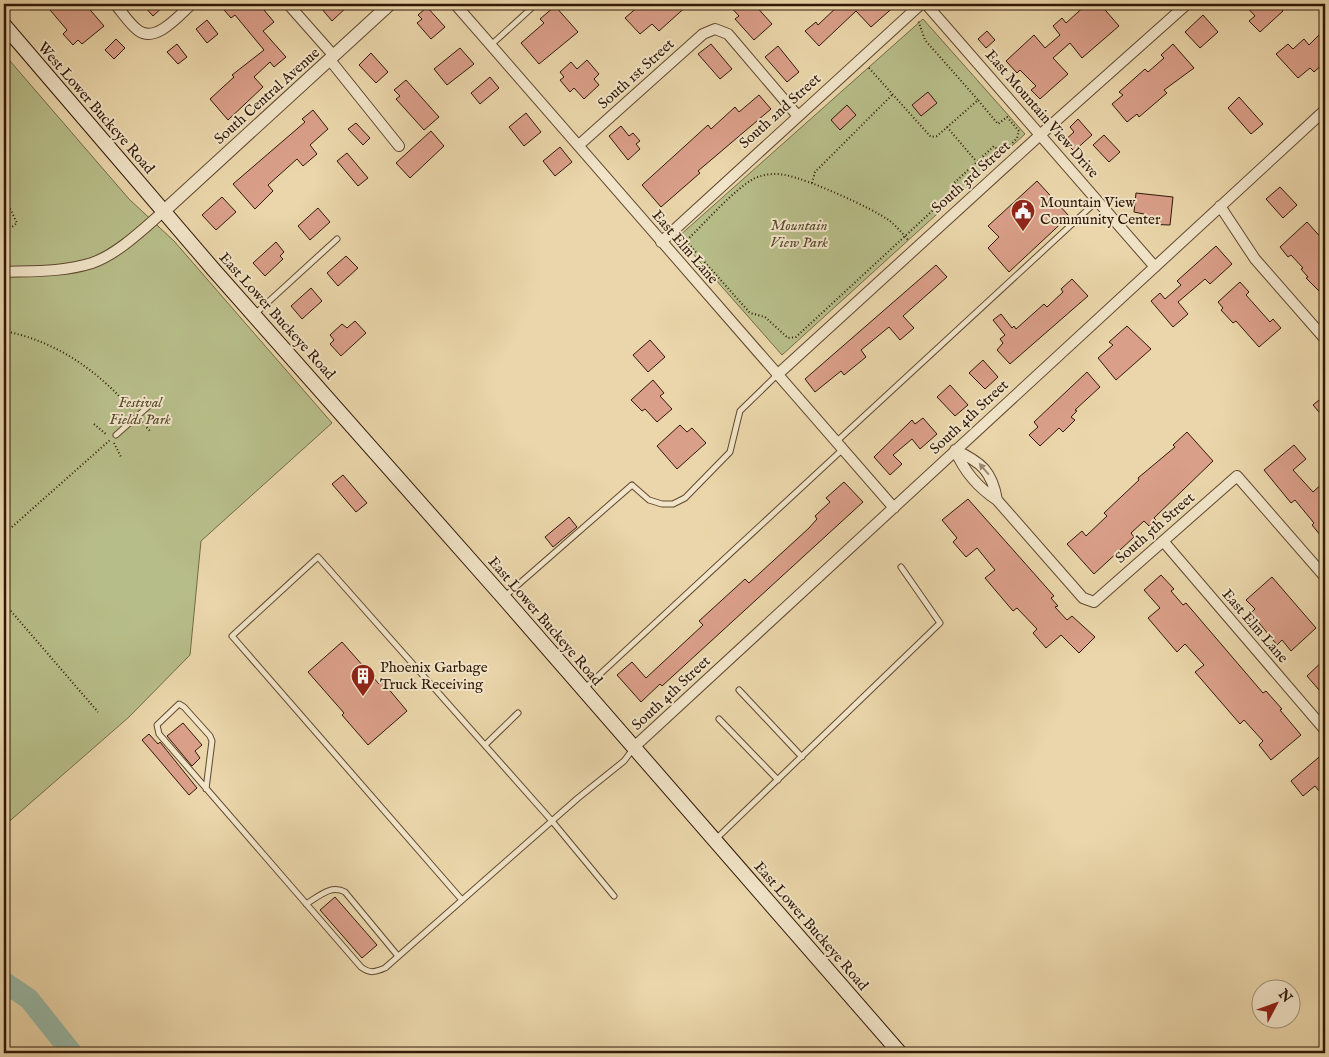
<svg xmlns="http://www.w3.org/2000/svg" width="1329" height="1057" font-family="'IM FELL English',serif">
<rect width="100%" height="100%" fill="#ead6aa"/>
<filter id="stains"><feTurbulence type="fractalNoise" baseFrequency=".004" numOctaves="4"/><feColorMatrix values="0 0 0 0 .2 0 0 0 0 .09 0 0 0 0 .02 0 0 0 .5 -.17"/></filter>
<radialGradient id="worn" r=".72"><stop offset=".6" stop-color="#630" stop-opacity="0"/><stop offset="1" stop-color="#630" stop-opacity=".3"/></radialGradient>
<!-- green -->
<path fill="#b7bd88" stroke="#746a48" d="M923,19L1025,134L782,355L678,237Z
M4,54L129,199L174,241L332,423L201,541L190,655L129,717L4,826Z"/>
<g fill="none" stroke-linecap="round" stroke-linejoin="round">
<!-- river -->
<path stroke="#98b9a8" stroke-width="21" d="M4,982L29,999L72,1053"/>
</g>
<!-- building -->
<path fill="#da9f89" stroke="#311808" d="M45,4H85L104,26L82,44L78,40L73,45L63,34L67,30Z
M142,4H166L153,16Z
M219,4H259L274,22L263,31L286,57L274,67L270,62L254,77L263,87L228,120L210,99L234,77L232,75L264,50L235,15L231,18Z
M326,4H350L332,21L321,8Z
M641,4H689L659,31L652,24L640,34L625,18Z
M728,4H754L772,24L754,40L735,19L739,16Z
M840,4H897L871,27L856,11L819,46L805,31L816,22L818,25Z
M1087,4H1100L1119,26L1082,58L1070,43L1053,58L1068,74L1040,99L1031,90L1036,86L1020,70L1017,73L1006,61L1034,35L1045,48L1060,35L1053,26L1062,18L1066,23Z
M1244,4H1277L1283,11L1260,32L1249,21L1255,16Z
M555,6L578,32L539,64L521,43L544,23L540,19Z
M427,7L445,27L431,39L417,23L422,19L418,15Z
M1203,15L1218,32L1200,48L1185,32Z
M207,20L218,34L207,43L196,29Z
M987,31L995,40L986,48L978,39Z
M1320,34L1325,40V62L1314,72L1310,68L1298,78L1276,54L1288,44L1293,49L1304,39L1309,45Z
M116,39L125,48L114,59L105,50Z
M177,44L187,57L178,64L167,52Z
M711,44L732,69L720,79L698,54Z
M1173,44L1194,68L1164,90L1167,93L1139,117L1137,114L1127,122L1112,104L1123,95L1119,92L1145,69L1148,72L1164,58L1161,55Z
M778,46L799,72L787,82L765,57Z
M460,48L474,64L447,85L434,69Z
M371,53L388,72L376,83L359,65Z
M587,60L599,74L594,79L599,85L584,99L574,88L570,92L560,80L564,77L560,72L571,62L577,69Z
M490,77L499,88L480,104L471,93Z
M406,80L439,117L424,130L396,99L400,96L394,90Z
M928,92L937,103L921,116L912,105Z
M759,95L771,109L698,171L700,173L661,207L642,185L708,125L711,129L735,107L739,112Z
M1239,97L1263,124L1251,134L1228,108Z
M847,105L856,115L840,130L831,120Z
M313,110L328,129L310,145L317,154L303,166L297,159L268,185L273,191L255,209L233,184L305,122L302,119Z
M526,113L541,132L524,146L509,127Z
M1078,119L1092,135L1074,151L1064,141L1074,132L1070,127Z
M356,123L370,138L363,145L348,129Z
M621,126L629,136L633,133L640,141L636,144L640,149L628,160L609,136Z
M431,131L444,146L410,178L396,163Z
M1104,135L1120,152L1109,162L1093,145Z
M560,147L572,162L555,176L543,161Z
M347,153L368,178L358,186L337,161Z
M1037,181L1069,216L1009,272L988,248L999,237L988,226Z
M1280,187L1297,205L1283,218L1266,199Z
M1136,193L1173,197L1170,225L1143,224L1144,214L1134,212Z
M222,197L236,212L216,230L202,215Z
M318,208L330,222L310,240L298,226Z
M1307,222L1325,242V297L1306,278L1308,277L1301,269L1303,268L1291,255L1288,257L1280,247Z
M276,242L284,252L280,256L283,259L265,276L253,263Z
M1216,246L1232,264L1210,284L1205,279L1178,302L1188,314L1173,327L1151,301L1160,293L1165,299L1181,285L1177,281Z
M346,256L358,268L338,286L327,273Z
M936,265L947,277L903,316L914,328L900,340L889,327L861,350L866,357L844,375L841,371L815,392L805,379Z
M1072,279L1088,296L1010,364L997,350L1003,343L1000,339L1005,335L993,320L1001,314L1012,328L1014,326L1016,329L1044,304L1047,307L1063,292L1061,289Z
M1240,282L1249,292L1246,295L1270,322L1273,319L1281,328L1259,347L1236,321L1233,323L1221,310L1223,308L1218,302Z
M311,288L322,301L302,319L291,306Z
M355,321L366,333L341,356L330,344L334,340L330,335L342,324L347,328Z
M1127,326L1151,349L1116,380L1098,358L1113,345L1109,342Z
M650,340L665,357L648,372L633,355Z
M983,360L998,377L985,389L969,373Z
M1087,372L1100,387L1075,410L1077,411L1071,417L1075,420L1063,432L1059,428L1040,446L1029,435L1038,427L1034,422Z
M653,380L664,393L660,396L672,409L657,422L645,409L642,411L631,400Z
M950,385L968,405L955,416L937,397Z
M1325,395V419L1313,405Z
M923,418L937,434L920,449L912,439L893,455L902,464L890,475L874,457L912,420L915,424Z
M680,425L687,432L692,428L706,443L677,469L657,446Z
M1187,432L1213,461L1154,518L1156,520L1149,526L1144,521L1131,533L1134,537L1094,574L1067,544L1082,531L1086,536L1107,516L1104,513L1139,480L1138,478L1175,447L1173,445Z
M1294,445L1306,459L1293,470L1313,492L1325,481V541L1312,525L1314,523L1295,500L1291,503L1264,470Z
M343,475L367,503L356,512L332,484Z
M844,482L863,502L662,686L660,684L641,702L617,675L632,662L646,678L703,625L699,621L745,579L749,583L809,528L817,519L815,516L830,502L826,498Z
M968,499L1054,596L1051,598L1058,606L1055,607L1067,620L1072,616L1095,637L1079,653L1061,635L1046,648L1033,633L1037,629L1017,608L1013,611L985,578L995,570L977,548L966,557L953,542L957,538L942,520Z
M569,517L577,527L553,547L545,537Z
M1161,575L1174,589L1171,591L1183,605L1186,603L1263,693L1266,691L1282,709L1280,710L1301,735L1271,760L1259,745L1263,741L1244,720L1240,724L1195,672L1204,665L1185,644L1177,652L1148,618L1160,608L1144,590Z
M1272,577L1316,628L1291,651L1282,640L1277,645L1251,613L1255,609L1246,600Z
M342,642L379,684L382,681L407,711L368,745L342,715L344,713L308,672Z
M1325,659V685L1319,690L1307,676Z
M183,723L202,745L195,751L200,758L192,766L167,736Z
M149,734L158,744L160,742L197,788L189,795L142,740Z
M1325,752V798L1315,786L1303,796L1291,781Z
M335,897L377,945L362,958L320,910Z"/>
<g fill="none" stroke-linecap="round" stroke-linejoin="round">
<defs>
<path id="service" d="M491,45L536,4
M254,315L337,239
M116,435L151,404
M836,442L1097,201
M504,597L632,485L649,500L662,504H673L685,498L730,452L740,411L777,375
M584,689L843,449
M739,690L802,757
M719,719L778,780
M485,745L518,713
M206,789L212,741L210,736L184,707L179,704L157,725L159,734C226,812 294,889 361,967C370,974 375,972 385,968L578,798L624,761L633,749
M716,839L940,623L901,567
M462,900L232,636L318,557L552,821L614,896
M306,904C318,897 331,884 345,892L398,956"/>
<path id="minor" d="M115,4C122,12 130,25 139,31C157,43 180,14 192,4
M288,4L334,56
M455,4L894,508
M926,4L1155,267
M330,60L399,146
M579,145L703,34L715,29L728,34L797,115
M1220,206L1255,259L1325,339
M661,242L921,4
M4,272C33,271 64,272 92,263C118,254 143,229 164,211
M777,375L1040,135L1187,4
M955,450C964,471 977,487 997,500L1083,598L1094,602L1237,476L1325,577
M955,450C981,462 992,471 997,500
M1163,541L1325,730
M633,748L1325,110"/>
<path id="tertiary" d="M164,211L390,4"/>
<path id="secondary" d="M4,25L213,269L503,597L900,1053"/>
</defs>
<!-- service casing -->
<use href="#service" stroke="#5f4830" stroke-width="7"/>
<!-- minor casing -->
<use href="#minor" stroke="#5f4830" stroke-width="12"/>
<!-- tertiary casing -->
<use href="#tertiary" stroke="#5f4830" stroke-width="14"/>
<!-- secondary casing -->
<use href="#secondary" stroke="#311808" stroke-width="16"/>
<!-- path -->
<path stroke="#311808" stroke-width="2" stroke-dasharray="1 2.5" stroke-linecap="butt" d="M869,68L931,137L937,136L978,100L925,40L918,20
M947,127L976,161
M812,183L815,172L892,95
M961,193L953,184L994,146L1002,154L1017,138L1019,131L1007,117L998,124L978,100
M4,196L17,223L12,227H4
M687,240C705,223 734,189 755,178C765,174 775,173 785,175C808,179 872,208 890,221C897,227 903,234 909,241
M679,241H686L750,313L765,317L788,338L796,337L957,188
M4,331C56,341 97,370 131,409
M142,422L150,431
M94,424L107,435
M114,443L121,457
M4,534L110,440
M4,603L98,712"/>
<!-- service -->
<use href="#service" stroke="#f1e4c8" stroke-width="5"/>
<!-- minor -->
<use href="#minor" stroke="#f1e4c8" stroke-width="10"/>
<!-- tertiary -->
<use href="#tertiary" stroke="#f1e4c8" stroke-width="12"/>
<!-- secondary -->
<use href="#secondary" stroke="#f1e4c8" stroke-width="14"/>
</g>
<!-- one-way arrows -->
<defs><path id="oneway-solid" d="M-6-.8H1V-3.2L6.5 0L1 3.2V.8H-6Z" transform="scale(1.25)"/></defs>
<use fill="#9b8872" href="#oneway-solid" transform="translate(984 469) rotate(-131)"/>
<!-- icons -->
<defs>
<symbol id="civic-pin" viewBox="-11 -11 22 30"><path d="M0 17L-7.5 6A9.5 9.5 0 1 1 7.5 6Z" fill="#8f2418" stroke="#f1e4c8"/><path d="M-.6-6.5H3V-4.5H.6V-3L4-1V1h2V6H-6V1h2V-1L-.6-3ZM-1.2 2.5V6h2.4V2.5Z" fill="#fff"/></symbol>
<symbol id="building-pin" viewBox="-11 -11 22 30"><path d="M0 17L-7.5 6A9.5 9.5 0 1 1 7.5 6Z" fill="#8f2418" stroke="#f1e4c8"/><path d="M-4-6H4V6H1V3H-1V6H-4ZM-2.5-4.3h1.7v1.8h-1.7ZM.8-4.3h1.7v1.8H.8ZM-2.5-1h1.7V.8h-1.7ZM.8-1h1.7V.8H.8Z" fill="#fff"/></symbol>
</defs>
<g fill-rule="evenodd">
<use href="#civic-pin" x="1009" y="197" width="28" height="38"/>
<use href="#building-pin" x="349" y="662" width="28" height="38"/>
</g>
<g text-anchor="middle" dominant-baseline="central" stroke-width="4" stroke-linejoin="round" paint-order="stroke">
<!-- street labels -->
<g font-size="15" fill="#311808" stroke="#f1e4c8">
<text transform="translate(636 74) rotate(-42)">South 1st Street</text>
<text transform="translate(267 96) rotate(-42)">South Central Avenue</text>
<text transform="translate(96 108) rotate(49)">West Lower Buckeye Road</text>
<text transform="translate(780 111) rotate(-42)">South 2nd Street</text>
<text transform="translate(1042 114) rotate(49)">East Mountain View Drive</text>
<text transform="translate(971 177) rotate(-42)">South 3rd Street</text>
<text transform="translate(685 247) rotate(49)">East Elm Lane</text>
<text transform="translate(277 316) rotate(48)">East Lower Buckeye Road</text>
<text transform="translate(969 417) rotate(-43)">South 4th Street</text>
<text transform="translate(1155 528) rotate(-41)">South 5th Street</text>
<text transform="translate(545 621) rotate(49)">East Lower Buckeye Road</text>
<text transform="translate(1255 626) rotate(49)">East Elm Lane</text>
<text transform="translate(671 693) rotate(-43)">South 4th Street</text>
<text transform="translate(811 926) rotate(49)">East Lower Buckeye Road</text>
</g>
<!-- poi labels -->
<g font-size="15" fill="#311808" stroke="#f1e4c8" text-anchor="start">
<text x="1040" y="202">Mountain View<tspan x="1040" dy="17">Community Center</tspan></text>
<text x="380" y="667">Phoenix Garbage<tspan x="380" dy="17">Truck Receiving</tspan></text>
</g>
<!-- park labels -->
<g font-size="15" font-style="italic" fill="#594a2e" stroke="#f1e4c8">
<text x="799" y="225">Mountain<tspan x="799" dy="17">View Park</tspan></text>
<text x="140" y="402">Festival<tspan x="140" dy="17">Fields Park</tspan></text>
</g>
</g>
<!-- margin -->
<rect width="1329" height="1057" fill="none" stroke="#ead6aa" stroke-width="20"/>
<rect x="5" y="5" width="1319" height="1047" fill="none" stroke="#311808" stroke-width="2.5"/>
<rect x="10" y="10" width="1309" height="1037" fill="none" stroke="#311808"/>
<!-- north arrow -->
<g transform="translate(1276 1004) rotate(49)"><circle r="24" fill="#f1e4c8" stroke="#a4927b"/>
<path d="M0-4L9 19L0 12L-9 19Z" fill="#8f2418"/>
<text y="-8" font-size="14" font-weight="bold" text-anchor="middle" fill="#311808">N</text>
</g>
<rect width="100%" height="100%" filter="url(#stains)"/>
<rect width="100%" height="100%" fill="url(#worn)"/>
</svg>
